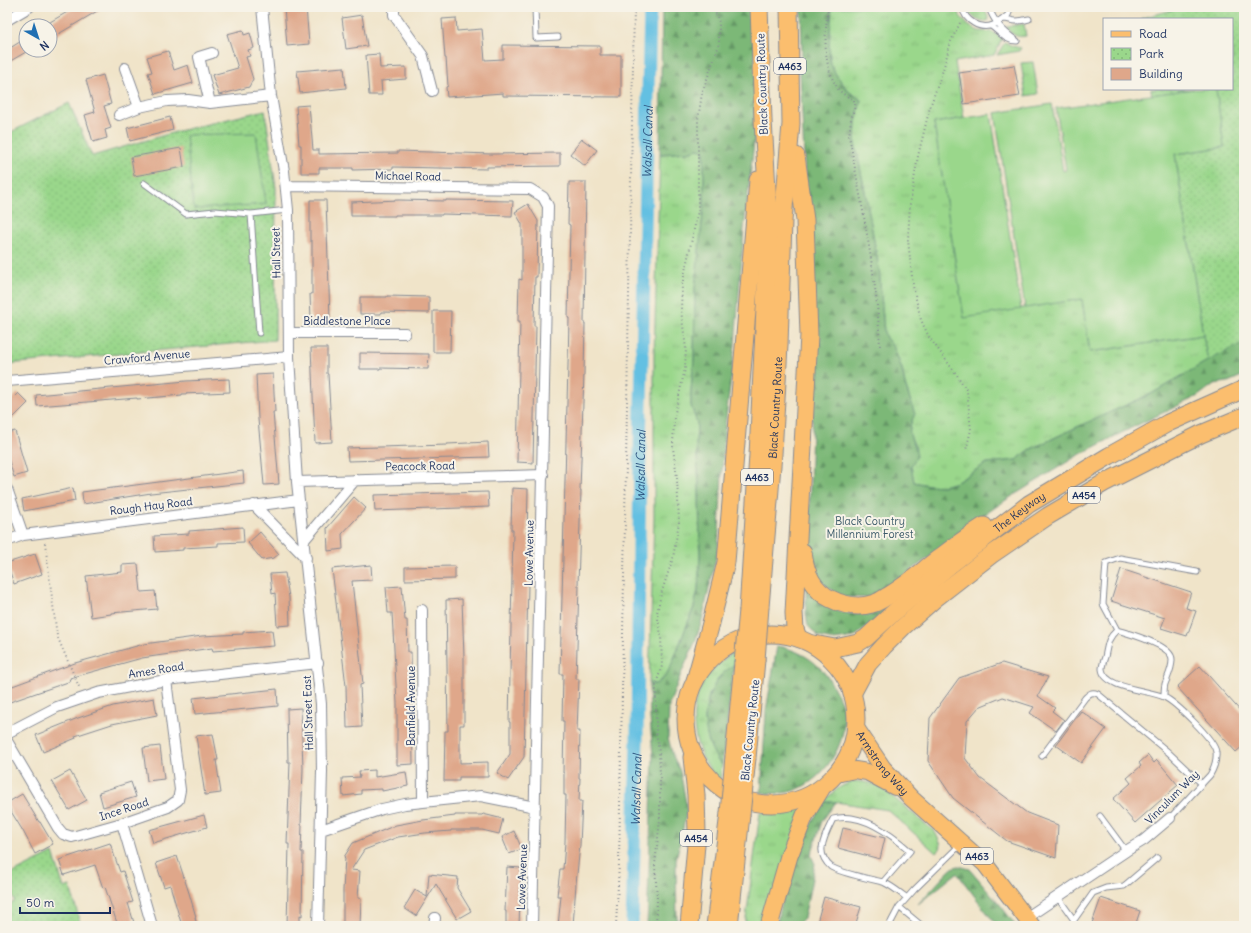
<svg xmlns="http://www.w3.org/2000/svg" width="1251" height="933" font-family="Delius,sans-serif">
<defs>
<pattern id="grass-tufts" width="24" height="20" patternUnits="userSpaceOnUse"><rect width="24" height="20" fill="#9ad78b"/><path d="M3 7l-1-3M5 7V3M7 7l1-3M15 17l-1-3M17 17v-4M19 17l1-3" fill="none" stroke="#84b97a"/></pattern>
<pattern id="forest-firs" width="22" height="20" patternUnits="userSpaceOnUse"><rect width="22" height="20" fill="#7bb877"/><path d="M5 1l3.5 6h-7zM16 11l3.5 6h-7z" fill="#649665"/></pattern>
<pattern id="park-dots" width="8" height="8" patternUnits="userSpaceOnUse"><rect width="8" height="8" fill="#9ad78b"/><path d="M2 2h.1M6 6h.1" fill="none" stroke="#84b97a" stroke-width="1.8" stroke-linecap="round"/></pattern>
</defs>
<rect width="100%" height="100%" fill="#f7f3e8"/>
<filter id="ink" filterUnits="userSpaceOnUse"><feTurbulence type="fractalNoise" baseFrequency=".025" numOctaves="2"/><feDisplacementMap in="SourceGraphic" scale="8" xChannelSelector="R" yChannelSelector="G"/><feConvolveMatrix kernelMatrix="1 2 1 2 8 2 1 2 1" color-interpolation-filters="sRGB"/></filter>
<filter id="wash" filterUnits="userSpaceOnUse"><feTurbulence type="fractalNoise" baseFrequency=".012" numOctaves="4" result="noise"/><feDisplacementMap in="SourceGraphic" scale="16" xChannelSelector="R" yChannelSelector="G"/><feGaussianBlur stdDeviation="0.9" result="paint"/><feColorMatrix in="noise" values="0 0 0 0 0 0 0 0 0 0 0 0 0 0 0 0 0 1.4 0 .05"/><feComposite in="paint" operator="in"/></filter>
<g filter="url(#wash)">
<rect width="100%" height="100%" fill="#f0e4c9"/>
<!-- grass -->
<path fill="url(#grass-tufts)" stroke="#5a8374" d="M832,7H958L960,16L969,26L978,31L993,32L1002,39L994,55L955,62L964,118L934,123L964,317L1082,299L1090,352L1203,335L1208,361L1151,394L1075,428L1031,449L1016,460L987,463L957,482L943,486L928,485L914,482L911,466L916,449L909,433L911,423V402L905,385L902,369L894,348L886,338L884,332L879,268L866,196L855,143L856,122L861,100L848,91L835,73L830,62L829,45Z
M967,7H984L989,20L983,22C975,19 970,16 967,7Z
M1024,24L1026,36C1018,38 1012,35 1007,28V26Z
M1005,42L1012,46L1021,48L1019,51L997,55Z
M1033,62L1038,94L1026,96L1021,63Z
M698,149L704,151V205L695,288L694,360L691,390V406L697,423L696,443L699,485L700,556L698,590L694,607L671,666L665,677L656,684H649L654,517V356L660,154L688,152Z
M734,652V665L719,677L709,695L705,714V722L717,760L722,765L720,780C708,770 699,754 696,738C688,701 702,673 734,652Z
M855,781L872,783L882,788L935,832L941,845L940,849L936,853L888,810L836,802H823C834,791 840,785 855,781Z
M808,801L765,926H745L760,812C777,812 792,808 808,801Z"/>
<!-- forest -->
<path fill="url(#forest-firs)" stroke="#4b746a" d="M662,7H749L755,48V134L744,228L735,345L724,434L718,549L701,624L695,642L681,674L669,705L668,738L673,756L680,771L683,786L687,810L676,860L677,926H647L653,756L650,718L649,684H656L665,677L671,666L694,607L698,590L700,556L699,485L696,443L697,423L691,406V390L694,360L695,288L704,205V151L698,149L688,152L660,154Z
M801,7H832L829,45L830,62L835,73L848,91L861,100L856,122L855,143L866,196L879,268L884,332L886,338L894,348L902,369L905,385L915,414C904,436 913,436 917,456L911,466L914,482L928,485L943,486L957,482L987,463L1016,460L1031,449L1075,428L1151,394L1219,354L1244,342V375L1228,382L1214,384L1198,396L1127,430L1077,456L1006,500L968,526L935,553L873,598L842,597L817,579L808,546L814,374L800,71L802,53Z
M806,585L823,604L832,609L850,614L869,613L895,601L879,617L854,637L834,640L819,637L808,626L806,614Z
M777,646C804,651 823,665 835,690C840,698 843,706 844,716C846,746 825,777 798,789C786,794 773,794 761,793L766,711Z
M734,665L722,765C701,742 699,702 720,677C723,672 729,668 734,665Z
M823,802H836L822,821L813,849L811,855L815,864L804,918L796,926H776L785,891L808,830Z
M959,866L970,869L1001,906L1016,926H997L957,873L918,904L949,871L954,867Z"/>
<!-- park -->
<path fill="url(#park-dots)" stroke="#5a8374" d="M1183,7H1244V342L1208,361L1203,335L1175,154L1224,147L1216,89H1232V19H1142V18Z
M1151,89H1194L1152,95Z
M69,103L92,156L179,131L265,110L276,188L275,340L7,364V134Z
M53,853L64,888L70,886L81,926H7V906L15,901L7,886V876Z"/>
<!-- pitch -->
<path fill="#9ad78b" stroke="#5a8374" d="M1194,89H1216L1224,147L1175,154L1203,335L1090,352L1082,299L1025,308L995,113L1052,104L1063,171L1066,170L1056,108Z
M991,114L1021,309L964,318L934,123Z
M256,133L266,204L194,209L186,135Z"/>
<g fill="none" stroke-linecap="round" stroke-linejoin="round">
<!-- canal -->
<path stroke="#64c0e2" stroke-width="13" id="s1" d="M632,926L637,740L640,450L650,7"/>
</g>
<g id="blocks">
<!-- building -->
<path fill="#dfa78a" d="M76,7H104L50,39V22Z
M284,7H306L309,44L287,46Z
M362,15L367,46L346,49L342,18Z
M456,18L457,31L482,29L485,60L503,59V45L600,46V55H621V97L503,96V93L447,97L446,87L448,86L446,58H445L442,19Z
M243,30L244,35L250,33L254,48L248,50L250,56L246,57L253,79L249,87L219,95L212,75L238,68L227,34Z
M26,38V52L7,63V50Z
M168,51L174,70L188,65L193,83L155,94L148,73L152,72L147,57Z
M379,54L380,68L406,67V79L381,81L382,95H369L366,55Z
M1014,65L1020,96L964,104L959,73Z
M344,67L346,88L300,93L297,71Z
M103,75L111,104L104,106L111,128L105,130L107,138L93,142L85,115L95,112L86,80Z
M309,105L313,150H319V154L398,153V151L492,154L560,153V166L487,167V169L393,167V169L353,170V168H319V173H301V145H299L296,106Z
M170,117L173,130L130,141L127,128Z
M582,139L597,150L585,166L570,154Z
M181,148L184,167L134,176L131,157Z
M569,182H586L584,323H585L584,373L580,490H581L578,586H579L576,679H579L577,731H580L579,778H580L579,801H582L580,845L576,884L573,926H558L561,896H557L560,869H563L565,842L566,795H564V773H563L564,721H562L563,674H560L568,365L569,318H568L570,225L568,224Z
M310,200H326L330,319L311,320L310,294H312V241H310Z
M399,200L446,201V200L513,201L512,216L442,214V215H395V216H351V202Z
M528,204L538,221L537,277H535L534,326H536L533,463L517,462L520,321H518L519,279L522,280V224L515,212Z
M387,296L429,297V313L381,312V314H360V297H387Z
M433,311H451L450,352H433Z
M311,348H327V374H328L332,442L315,443Z
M360,353L429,354L428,369L380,368V369H360Z
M273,374L275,412H273L279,484L264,485L258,419L256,375Z
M229,379L230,392L182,394V395L137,399V398L37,406L36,395L186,381Z
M18,393L28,403L7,424V404Z
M15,431L27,473L14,477L7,455V433Z
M488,442L489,457L348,461L347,448L447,445V444Z
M243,471L244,483L151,493L83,504L82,492Z
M73,488L75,501L24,511L22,499Z
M512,488L528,489L527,537H529L528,585L524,757L508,780L497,773L510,754V722H509L513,530H511Z
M488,492L489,507L375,511L374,495Z
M354,497L366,508L342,534L343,549L328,551L327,528Z
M243,527L244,542L218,543V546L183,548V550L155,552L154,536L189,534V531Z
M260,532L279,554L274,558L262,560L248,543Z
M35,554L42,574L14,584L7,563Z
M138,564L141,592L155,591L157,609L111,613V614L91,617L86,576L122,572V565Z
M371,565L372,580L352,581L363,684L360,685L362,727L347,728L346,686L332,569Z
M455,566V579L405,580V567Z
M1121,569L1191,592L1186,608L1196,611L1187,636L1161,628L1165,618L1111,601Z
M285,573L289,597L290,625L277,626L275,593L272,594L270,574Z
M402,586L405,620H407L408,652H411L413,764L397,765V703L392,613H388L386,587Z
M462,599L464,658V725H460V763L488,762V777H459V781H444L445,731H448L446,600Z
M272,630L274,646L213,651L212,648L142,658L70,678L71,681L7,703V688L75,663L144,644L202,636L243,634V632Z
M1002,663L1048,677L1038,696L1055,708L1052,711L1064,720L1056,731L1030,713L1034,707L1003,697L979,707L967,721L965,758L980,778L1027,813L1058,825L1056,858L1007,841L953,798L928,761L930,718L959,678Z
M1200,666L1244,715V745L1236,752L1177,687Z
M277,689L278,706L195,714L193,698Z
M154,698L157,715L112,724L75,736L76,738L43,752L36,735L78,718L113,706Z
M301,708L303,769L301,825H302L301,852H303L302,916L300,915V926H287L289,844H287L290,762H288L287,709Z
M1081,711L1106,729L1081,763L1056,745Z
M213,734L218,760H216L221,793L205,795L196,736Z
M160,746L164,779L147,781L143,748Z
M1148,755L1154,763L1157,760L1178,785L1135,823L1113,799L1131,783L1127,778L1141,766L1139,763Z
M375,770V777L406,772L408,786L382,791V789L361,790V794L343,796L342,778L360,777L359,771Z
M70,771L87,800L69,810L52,781Z
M131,782L136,797L103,807L99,792Z
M22,794L39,822H40L53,844L35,854L23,831L7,805V803Z
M483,814L503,819L499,834L482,830H451V831L425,833L398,837L364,850L351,870L360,871L358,898H361L360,926H343V890L345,858L344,857L353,843L396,825L423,820L455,816V815H482Z
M204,815L207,827L153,843L149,830Z
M843,828L885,838L880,859L838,848Z
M514,831L522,849L509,854L502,837Z
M110,843L120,872L123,871L133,902L128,903L135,926H118L105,887L103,888L95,865L64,875L59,860Z
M177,856L189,893L196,917H195L197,926H182L170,885L164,887L156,863Z
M507,867L521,868L519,926H506V911H505Z
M429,874L458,877L457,888L471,911L457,919L436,884L416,916L404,908L415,890L427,897Z
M824,897L861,907L855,926H816Z
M1101,898L1140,911L1135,926H1091Z"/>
</g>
</g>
<g filter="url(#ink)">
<use href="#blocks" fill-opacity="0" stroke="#868a94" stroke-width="1"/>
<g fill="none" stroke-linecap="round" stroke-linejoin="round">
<defs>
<path id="service" d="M535,7L536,38L558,37
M962,7C965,21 980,30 993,25C997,24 1000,20 1004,19C1008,19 1012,21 1016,21C1020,21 1025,20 1029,19
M989,7C993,21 1005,33 1017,41C1005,41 1000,32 991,26
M1003,19L1008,15L1011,7
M144,183L186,214L215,211L251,214
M259,333L251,214L288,210
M1117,630C1107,639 1108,644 1105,657C1104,660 1102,665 1102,669C1104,689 1150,690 1164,697C1175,702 1215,740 1216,752C1217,761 1214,768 1210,775L1170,818
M1117,630L1103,604L1106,563L1120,558L1197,572
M1117,630C1129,634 1173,645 1172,660C1172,669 1168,676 1165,684C1164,688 1164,693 1164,697
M1042,756L1085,698C1089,694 1091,691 1098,694L1168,752L1202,784
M1100,816L1126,851
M883,882L910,851C891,834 861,811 833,819C829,827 823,838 822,848C821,855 826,863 831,867C842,873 869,879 883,882C892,886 899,892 907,898
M1057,896L1074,920L1071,926
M899,907L914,890L960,845
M1074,920L1093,893L1106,888L1124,886L1157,858
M889,926L899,907L922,926"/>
<path id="minor" d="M262,7L271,96L284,171L288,210L289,357L297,482L321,704L322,771L318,926
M394,7V15L423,56L432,91
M7,20L29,7
M125,68L139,107
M210,103L199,57L212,53
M119,115L139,107L167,101L188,100L210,103L271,96
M286,186L530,189L543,197L548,206L532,926
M289,333H405
M7,381L289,357
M297,482L543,475
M7,489L23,535
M254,505L306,558
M304,540L355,480
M7,541L23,535L299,500
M422,610L423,802
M7,733L57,707L98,693L166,680L318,663
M7,741L58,828L63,834L72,837L122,823L168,807L178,800L180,790L166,680
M122,823L152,926
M321,830L382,809L405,804L423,802L481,796L535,807
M1026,918L1126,851L1144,840L1170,818
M434,926L435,918"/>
<g id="primary">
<path id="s2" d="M856,728L883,768L911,798L985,864L1032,926"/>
<path d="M836,774L855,770L867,772L895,787"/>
</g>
<g id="trunk">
<path d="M796,156L805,220L809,335L794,613L795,629L798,638"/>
<path d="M803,552C805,571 812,590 831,599C843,605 858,608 872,604C877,603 881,600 886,597C902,588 915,577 930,565C948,551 965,538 984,526"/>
<path id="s3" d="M760,607L773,454L779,345L783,221L791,124L789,7"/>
<path d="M748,610L758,455L769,224L763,120L759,7"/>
<circle cx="771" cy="719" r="85"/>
<path id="s4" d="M814,644L835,648L858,643L866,638L892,614L950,565L1029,504L1109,456L1168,423L1244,389"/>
<path d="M695,681L710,627L726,562L758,180"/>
<path d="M852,694L868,664L884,646L903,627L937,597L991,555L1048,516L1104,483L1201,434L1244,416"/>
<path d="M734,756L743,663"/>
<path d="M747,758L756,660"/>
<path d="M689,926L697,833L696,795L692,757"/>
<path d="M715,926L729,813"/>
<path d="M729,926L741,815"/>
<path d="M769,926L789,856L805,815L821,789"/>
</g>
</defs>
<!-- service casing -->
<use href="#service" stroke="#868a94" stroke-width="7"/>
<!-- minor casing -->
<use href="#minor" stroke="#868a94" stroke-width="12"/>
<!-- primary casing -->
<use href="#primary" stroke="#868a94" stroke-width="18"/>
<!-- trunk casing -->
<use href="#trunk" stroke="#868a94" stroke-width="19"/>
<!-- path -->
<path stroke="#868a94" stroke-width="2" stroke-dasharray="1 3" stroke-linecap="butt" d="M828,7C825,33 822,64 837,87C840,93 848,97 854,100L855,106L851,119L849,136C862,207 877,276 880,347
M960,23L951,41L943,70L930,107L918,156L910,204L908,240L913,286L921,320L929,337L957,375L967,391L971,430L966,450
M45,543L57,636L80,689
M616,926L619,863L634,7
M656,926L657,899L655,865L660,819V775L659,752L656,732V684L662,666L661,635L657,613L661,594L673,558L679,522L677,477L673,448L674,417L685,369L686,349L681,310L682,285L698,211V120L702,93L719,45V22L713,7"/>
<!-- service -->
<use href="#service" stroke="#fff" stroke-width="5"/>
<!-- minor -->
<use href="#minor" stroke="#fff" stroke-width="10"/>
<!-- primary -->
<use href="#primary" stroke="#fbbe6e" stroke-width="16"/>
<!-- trunk -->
<use href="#trunk" stroke="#fbbe6e" stroke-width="17"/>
<defs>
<path id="trunk-bridge" d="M756,660L760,607
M743,663L748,610
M729,813L734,756
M741,815L747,758"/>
</defs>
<!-- trunk-bridge casing -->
<use href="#trunk-bridge" stroke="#868a94" stroke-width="19" stroke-linecap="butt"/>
<!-- trunk-bridge -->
<use href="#trunk-bridge" stroke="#fbbe6e" stroke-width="17"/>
</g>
</g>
<g text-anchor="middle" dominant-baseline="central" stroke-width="4" stroke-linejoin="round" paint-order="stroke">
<!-- shield labels -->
<g fill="#f7f3e8" stroke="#5d6a87" stroke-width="1">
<rect x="774" y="58" width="32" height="16" rx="3"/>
<rect x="741" y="469" width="32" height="16" rx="3"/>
<rect x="1068" y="487" width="32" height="16" rx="3"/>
<rect x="680" y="830" width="32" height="16" rx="3"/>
<rect x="961" y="848" width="32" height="16" rx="3"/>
</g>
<g font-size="10" font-weight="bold" fill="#1b2f5e">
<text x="790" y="66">A463</text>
<text x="757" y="477">A463</text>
<text x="1084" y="495">A454</text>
<text x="696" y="838">A454</text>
<text x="977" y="856">A463</text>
</g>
<!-- street labels -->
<g font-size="11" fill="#1b2f5e" stroke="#f7f3e8">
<text transform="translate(762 84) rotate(-92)">Black Country Route</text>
<text transform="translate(408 176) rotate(1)">Michael Road</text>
<text transform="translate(276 253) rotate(-91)">Hall Street</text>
<text x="347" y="321">Biddlestone Place</text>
<text transform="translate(147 357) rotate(-5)">Crawford Avenue</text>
<text stroke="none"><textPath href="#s3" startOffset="200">Black Country Route</textPath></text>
<text transform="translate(420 466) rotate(-1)">Peacock Road</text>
<text transform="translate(151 506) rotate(-7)">Rough Hay Road</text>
<text stroke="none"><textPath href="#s4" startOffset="253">The Keyway</textPath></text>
<text transform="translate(529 553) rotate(-89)">Lowe Avenue</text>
<text transform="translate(156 670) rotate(-9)">Ames Road</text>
<text transform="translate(411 706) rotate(-90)">Banfield Avenue</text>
<text transform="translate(308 713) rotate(-92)">Hall Street East</text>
<text transform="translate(750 730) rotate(-84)">Black Country Route</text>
<text stroke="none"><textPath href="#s2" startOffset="44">Armstrong Way</textPath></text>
<text transform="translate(1172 797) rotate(-45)">Vinculum Way</text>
<text transform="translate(124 809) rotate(-18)">Ince Road</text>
<text transform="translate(522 877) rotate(-88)">Lowe Avenue</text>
</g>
<!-- park labels -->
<g font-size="11" fill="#3b5969" stroke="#f7f3e8">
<text x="870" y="521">Black Country<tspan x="870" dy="13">Millennium Forest</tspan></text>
</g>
<!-- water labels -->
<g font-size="12" font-style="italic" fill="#2d537f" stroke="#f7f3e8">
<text stroke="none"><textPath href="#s1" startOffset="784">Walsall Canal</textPath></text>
<text stroke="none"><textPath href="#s1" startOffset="460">Walsall Canal</textPath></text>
<text stroke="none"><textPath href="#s1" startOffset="136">Walsall Canal</textPath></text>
</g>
</g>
<!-- margin -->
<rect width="1251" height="933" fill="none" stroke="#f7f3e8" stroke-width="24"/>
<!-- legend -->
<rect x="1103" y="18" width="130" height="72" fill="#f7f3e8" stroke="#9fa5b1"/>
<rect x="1111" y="31" width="20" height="6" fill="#fbbe6e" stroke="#9fa5b1"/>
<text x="1139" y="38" font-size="12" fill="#1b2f5e">Road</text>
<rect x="1111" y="48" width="20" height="12" fill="url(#park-dots)" stroke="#9fa5b1"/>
<text x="1139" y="58" font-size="12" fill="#1b2f5e">Park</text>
<rect x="1111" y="68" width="20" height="12" fill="#dfa78a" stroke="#9fa5b1"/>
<text x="1139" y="78" font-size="12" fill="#1b2f5e">Building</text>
<!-- north arrow -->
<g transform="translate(38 38) rotate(141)"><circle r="19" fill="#f7f3e8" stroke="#9fa5b1"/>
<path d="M0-3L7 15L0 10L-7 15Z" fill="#1f6fb2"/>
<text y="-6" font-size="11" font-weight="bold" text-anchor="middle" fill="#1b2f5e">N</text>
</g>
<!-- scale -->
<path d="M20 907v6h90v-6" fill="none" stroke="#1b2f5e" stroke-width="2"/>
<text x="26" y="907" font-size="12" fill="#1b2f5e" stroke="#f7f3e8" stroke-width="3" paint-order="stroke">50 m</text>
</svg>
